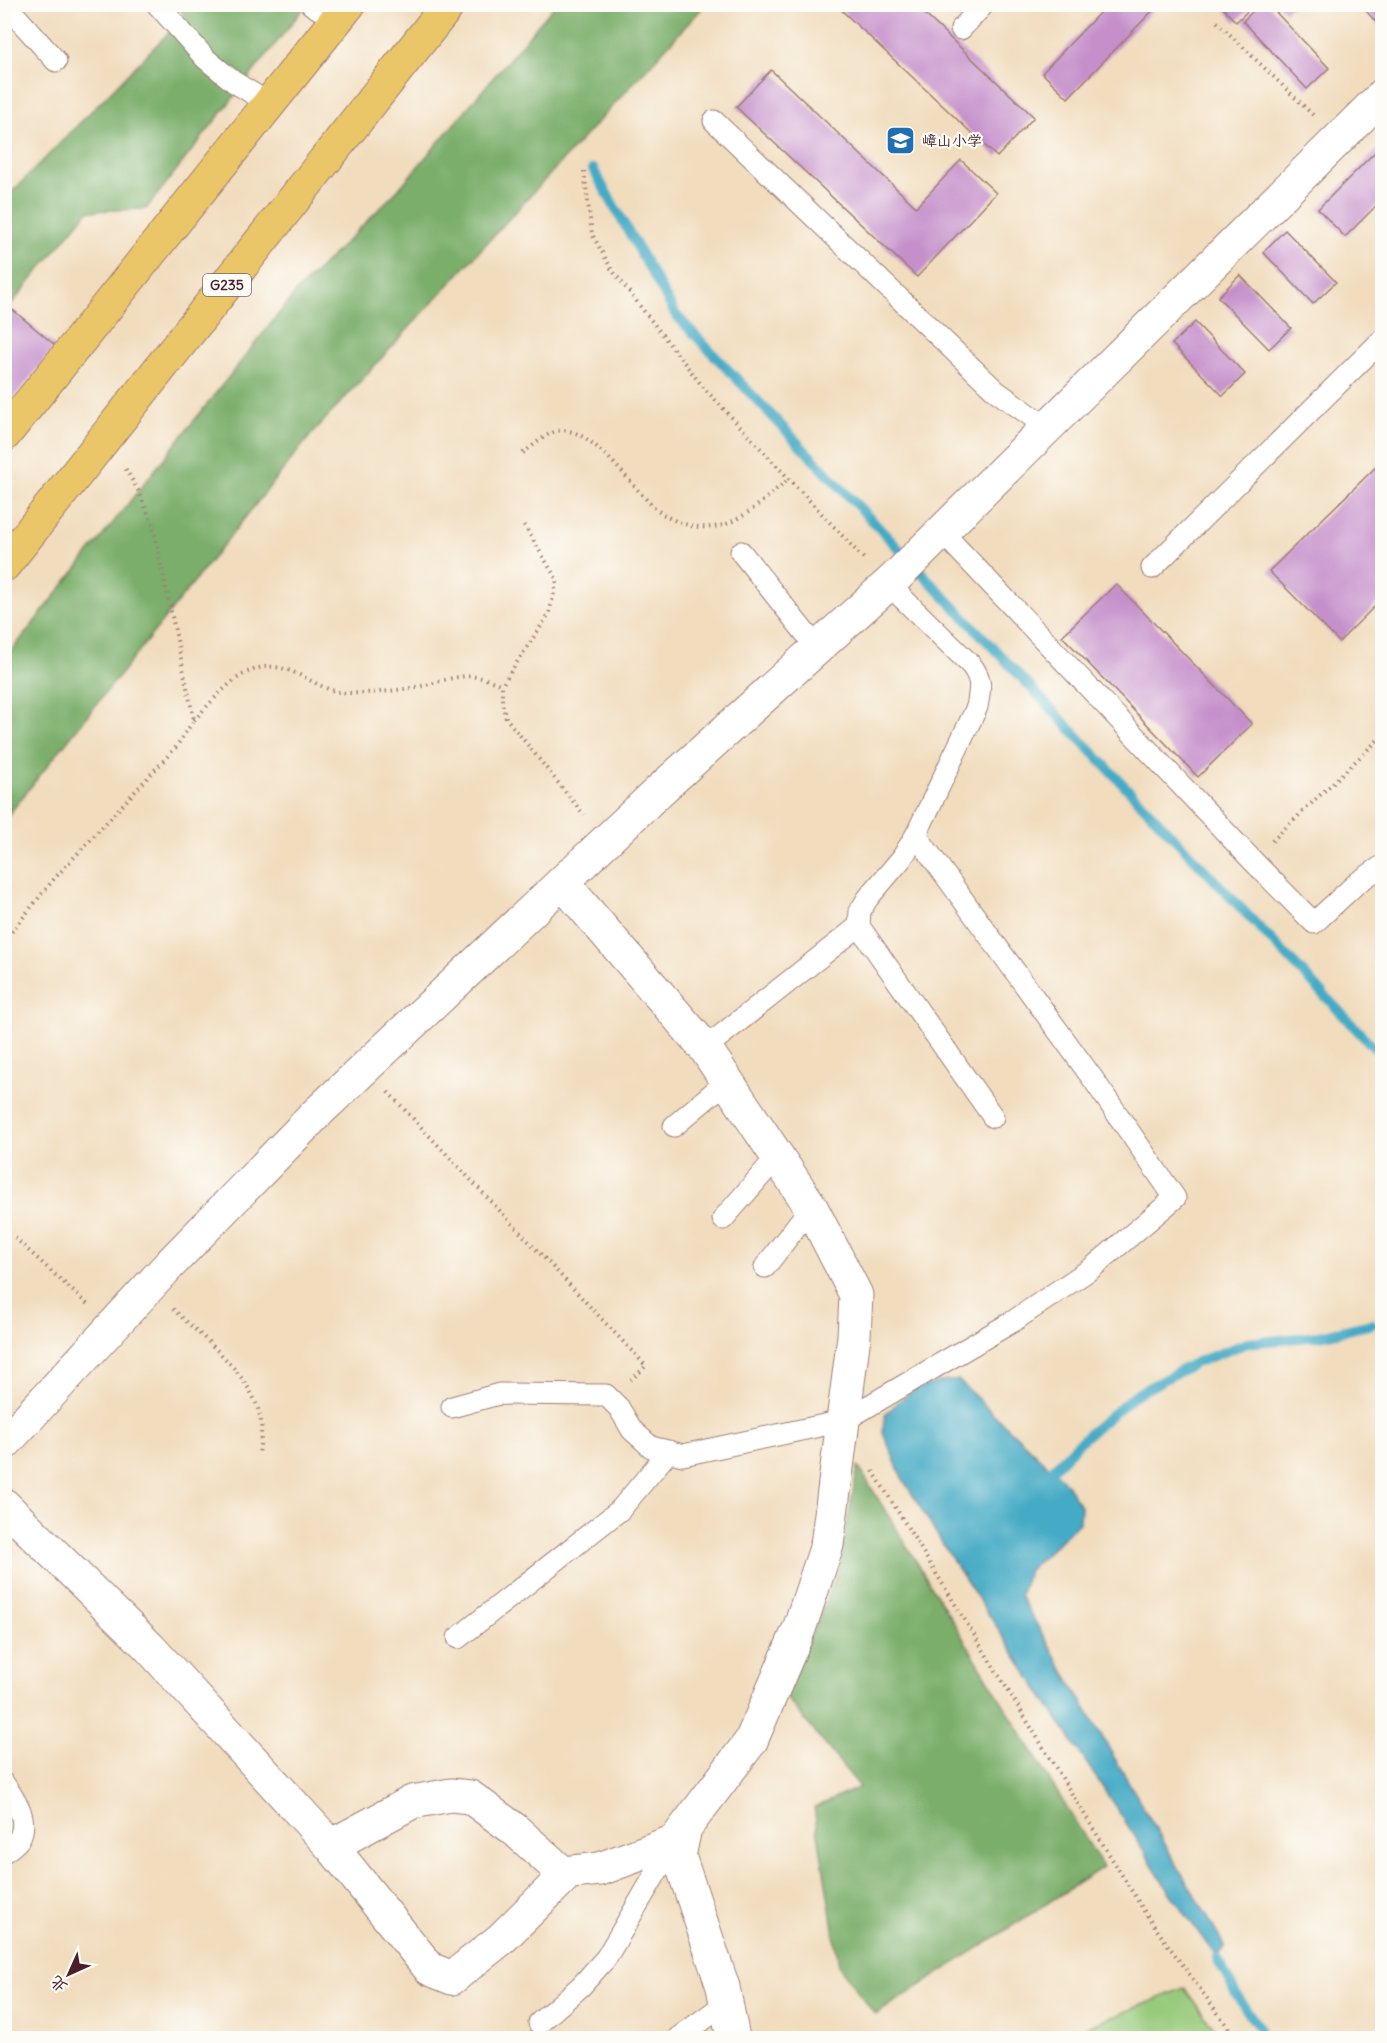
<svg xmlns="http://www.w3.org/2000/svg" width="1387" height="2043" font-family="Delius,'LXGW WenKai TC',sans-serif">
<rect width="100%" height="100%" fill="#fdfcf7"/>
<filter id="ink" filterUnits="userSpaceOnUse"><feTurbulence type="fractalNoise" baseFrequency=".0167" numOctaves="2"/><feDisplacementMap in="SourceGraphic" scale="12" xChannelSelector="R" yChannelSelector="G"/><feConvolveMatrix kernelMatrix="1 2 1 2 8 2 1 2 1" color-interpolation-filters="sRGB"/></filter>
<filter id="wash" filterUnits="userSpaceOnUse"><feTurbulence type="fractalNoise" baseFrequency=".008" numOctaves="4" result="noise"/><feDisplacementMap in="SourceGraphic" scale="24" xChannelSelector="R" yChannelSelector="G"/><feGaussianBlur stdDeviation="1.35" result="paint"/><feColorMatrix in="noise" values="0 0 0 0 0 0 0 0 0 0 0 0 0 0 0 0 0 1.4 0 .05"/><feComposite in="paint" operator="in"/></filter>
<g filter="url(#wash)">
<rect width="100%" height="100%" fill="#f1dcbd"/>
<!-- green -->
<path fill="#98ca7b" stroke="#717453" stroke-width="1.5" d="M1184,1988L1221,2038H1060Z"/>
<!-- forest -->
<path fill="#7aae6b" stroke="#62664b" stroke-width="1.5" d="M178,5H306L146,209L88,211L5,312V199L185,16Z
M555,5H705L310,436L5,819V659L296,292L397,191Z
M858,1466L1103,1867L875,2015L839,1966L814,1808L860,1787L785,1696L838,1572Z"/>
<!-- water -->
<path fill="#45aac5" stroke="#486478" stroke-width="1.5" d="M958,1380L1066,1483L1081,1506L1080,1522L1029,1570L1020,1596L1225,1947L1217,1958L1168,1890L1136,1838L952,1559L901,1476L883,1432L885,1415L898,1402L914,1390L938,1382Z"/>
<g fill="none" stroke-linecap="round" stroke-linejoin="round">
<!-- stream -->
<path stroke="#45aac5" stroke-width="10" d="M593,169L676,315L1382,1056
M1052,1470L1085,1437L1135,1395L1195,1363L1247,1343L1319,1336L1372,1324
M1217,1958L1237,1996L1266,2038"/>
</g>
<g id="blocks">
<!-- building -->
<path fill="#c58fcb" d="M835,4H914L1034,117L997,157Z
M1108,4H1159L1068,98L1042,73Z
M1219,4H1255L1236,22Z
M1260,4H1268L1329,68L1307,89L1243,21Z
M1278,4H1293L1285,12Z
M1360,4H1382V29Z
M771,70L916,207L961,160L996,193L917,277L736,107Z
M1382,145V200L1345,237L1318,209Z
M1285,230L1336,282L1313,304L1263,252Z
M1240,275L1291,328L1269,349L1218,297Z
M13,310L56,346L4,410V321Z
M1195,322L1245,374L1223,396L1172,344Z
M1382,461V599L1339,642L1269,571Z
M1116,584L1252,724L1198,777L1062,636Z"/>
</g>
</g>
<g filter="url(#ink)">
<use href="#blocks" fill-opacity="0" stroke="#9e7e74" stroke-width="1.5"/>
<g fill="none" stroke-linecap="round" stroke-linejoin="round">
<defs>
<path id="service" d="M5,4L56,61
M157,4L206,59L234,82L270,104
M311,4L336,20
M961,29L984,4
M714,121L996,391L1048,428
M942,532L1252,860L1314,923L1357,883L1382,866
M741,552L817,648
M1152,568L1382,340
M888,584L971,665C983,680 980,689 977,707L916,835L902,858L868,898L860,911L859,926L993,1117
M705,1048L859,926
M674,1126L727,1081
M723,1219L777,1157
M765,1267L811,1207
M452,1407L499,1394L606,1395L619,1408L632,1430L651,1447L683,1455L843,1421L1012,1322L1092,1268L1175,1198L1093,1079L916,835
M458,1638L620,1510L669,1451
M4,1784C15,1800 30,1819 19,1839C16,1844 9,1848 4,1852
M539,2023L581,1986L606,1958L675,1841
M678,2038L726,2003"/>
<path id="minor" d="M4,1444L171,1263L317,1113L660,790L894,579L1382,96
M4,1505L149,1647L331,1846L412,1802L451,1795L470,1797L514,1829L563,1873L600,1869L675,1841L751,1741L799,1629L827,1545L854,1336L856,1295L811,1207L705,1048L562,882
M685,1828L679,1856L723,1987L733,2038
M331,1846L430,1969L452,1978L501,1939L568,1873"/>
<path id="trunk" d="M4,435L349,4
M4,565L449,4"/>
</defs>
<!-- service casing -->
<use href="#service" stroke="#9e7e74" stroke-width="23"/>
<!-- minor casing -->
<use href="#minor" stroke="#9e7e74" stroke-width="35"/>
<!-- trunk casing -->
<use href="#trunk" stroke="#9e7e74" stroke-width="35"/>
<!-- path -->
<path stroke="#9e7e74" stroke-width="4" stroke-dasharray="1.5 4.5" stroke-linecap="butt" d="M1217,22L1314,116
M584,171L592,234L612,270L703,387L865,560
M523,453C533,446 543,436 554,432C589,418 636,495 660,512C678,525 705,532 726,524C749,516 770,494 789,479
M524,525L557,580L549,614L502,685V703L506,718L584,815
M194,720C211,703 230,678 253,670C289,656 314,692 348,693C373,694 402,690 426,685C442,681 460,674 476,677C485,678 494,682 502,685
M1272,841L1382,736
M4,941L54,879L176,747L194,720L152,522L138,490L125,468
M388,1092L646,1366L631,1380
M15,1238L87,1304
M173,1309C204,1339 256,1378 261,1422C262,1433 260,1444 259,1455
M873,1471L1149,1919L1236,2038"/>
<!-- service -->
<use href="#service" stroke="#fff" stroke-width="21"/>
<!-- minor -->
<use href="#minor" stroke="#fff" stroke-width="33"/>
<!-- trunk -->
<use href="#trunk" stroke="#ebc669" stroke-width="33"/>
</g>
</g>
<!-- icons -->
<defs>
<symbol id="school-square" viewBox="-11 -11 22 22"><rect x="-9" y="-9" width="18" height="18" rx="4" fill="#1f6fb2" stroke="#fdfcf7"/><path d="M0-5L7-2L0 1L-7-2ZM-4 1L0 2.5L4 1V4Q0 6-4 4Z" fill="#fff"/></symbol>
</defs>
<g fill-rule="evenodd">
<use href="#school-square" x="884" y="124" width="33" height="33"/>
</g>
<g text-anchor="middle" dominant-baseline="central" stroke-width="4.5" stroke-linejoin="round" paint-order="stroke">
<!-- shield labels -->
<rect fill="#fdfcf7" stroke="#806168" stroke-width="1.5" x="203" y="274" width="48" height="22" rx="4.5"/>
<g font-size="14" font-weight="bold" fill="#4a1f2b">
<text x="227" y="285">G235</text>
</g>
<!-- poi labels -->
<g font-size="15" fill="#4a1f2b" stroke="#fdfcf7" text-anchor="start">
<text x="922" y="140">嶂山小学</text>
</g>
</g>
<!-- margin -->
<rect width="1387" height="2043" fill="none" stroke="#fdfcf7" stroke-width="24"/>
<!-- north arrow -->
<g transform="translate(69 1974) rotate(225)" stroke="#fdfcf7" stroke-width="4.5" paint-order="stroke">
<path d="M0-4.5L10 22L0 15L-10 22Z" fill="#4a1f2b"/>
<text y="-9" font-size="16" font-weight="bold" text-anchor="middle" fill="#4a1f2b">北</text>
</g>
</svg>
